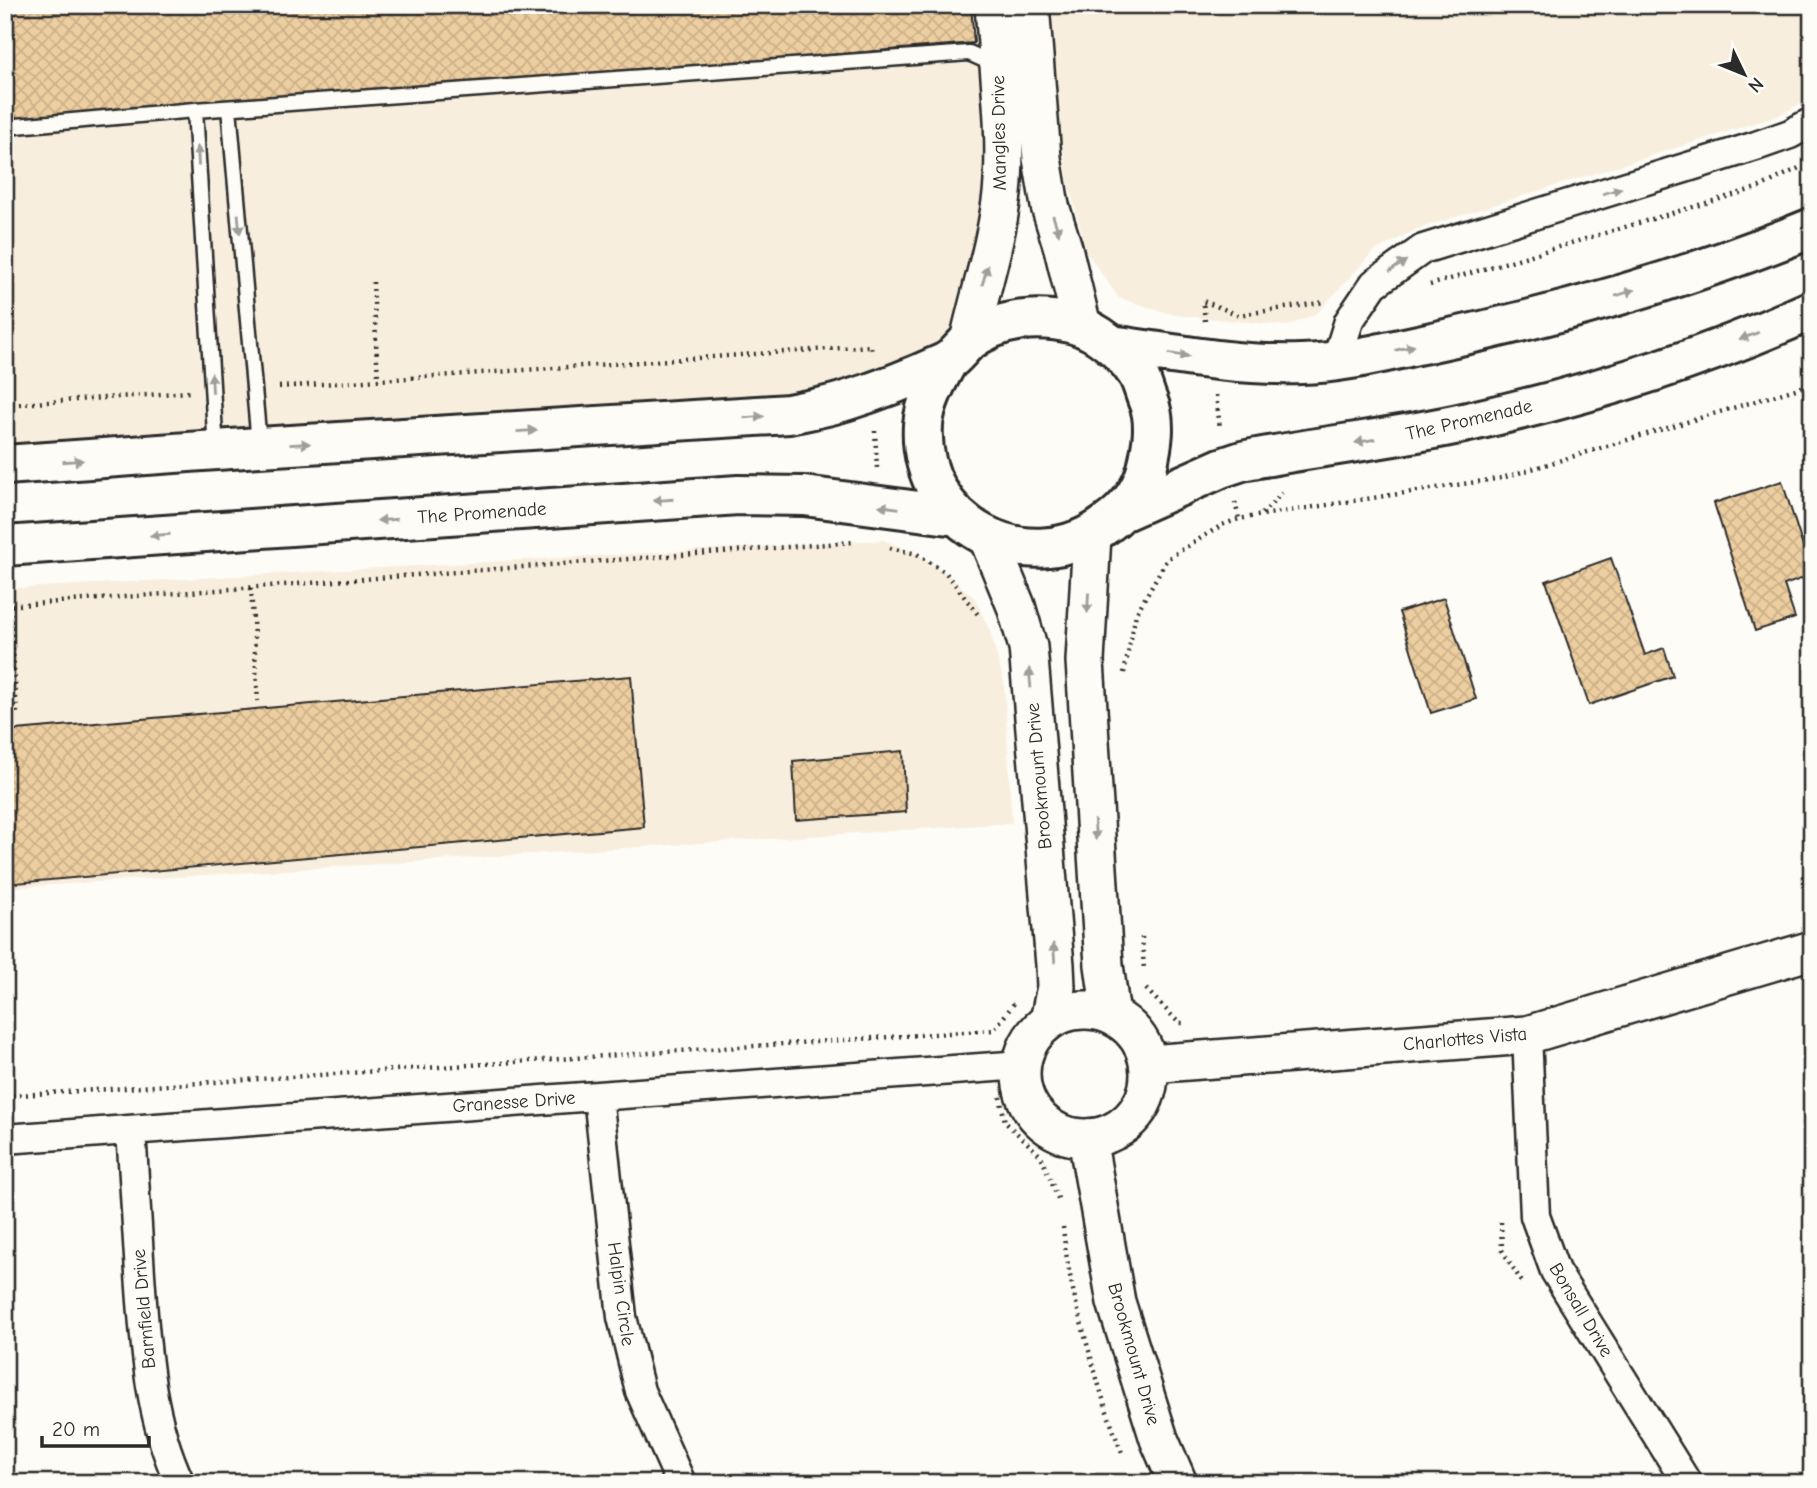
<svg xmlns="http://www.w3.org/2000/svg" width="1817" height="1488" font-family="'Comic Neue',sans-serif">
<defs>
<pattern id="building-cross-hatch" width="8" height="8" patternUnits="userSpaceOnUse" patternTransform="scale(1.75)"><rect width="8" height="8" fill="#edcea0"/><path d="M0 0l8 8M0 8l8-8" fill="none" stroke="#cbb18a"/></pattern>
</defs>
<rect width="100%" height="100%" fill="#fdfcf7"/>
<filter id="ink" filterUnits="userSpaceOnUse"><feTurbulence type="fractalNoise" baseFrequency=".0143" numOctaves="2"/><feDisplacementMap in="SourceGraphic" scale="14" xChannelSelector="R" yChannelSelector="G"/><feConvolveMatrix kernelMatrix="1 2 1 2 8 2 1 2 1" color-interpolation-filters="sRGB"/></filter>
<g filter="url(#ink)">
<!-- built -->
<path fill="#f8eedd" d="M5,5H994L1003,142L969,341L846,401L5,465Z
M1050,5H1812V98L1777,116L1417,229L1373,252L1317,313L1288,326L1174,315L1119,298L1087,253L1068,181L1059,116Z
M883,540L917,554L946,573L974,597L990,631L1004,682L1012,823L5,888V589Z"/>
<!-- building -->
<path fill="url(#building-cross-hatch)" stroke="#2b2b2b" stroke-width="2" d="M5,5H971L974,43L5,123Z
M1782,481L1812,575L1784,585L1795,618L1755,631L1714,503Z
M1611,558L1645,655L1664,648L1673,676L1589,705L1546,581Z
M1444,598L1476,699L1431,713L1399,612Z
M631,676L644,827L5,884V731Z
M903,751L906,812L796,820L793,761Z"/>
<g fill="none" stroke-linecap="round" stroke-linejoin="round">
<defs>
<path id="service" d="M229,108L259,444
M195,110L216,450
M5,127L195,110L969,53L996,65"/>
<path id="minor" d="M1336,362L1349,321L1374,284L1423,249L1756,146L1790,134L1812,122
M1527,1035L1535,1216L1555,1271L1687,1483
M598,1096L622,1317L640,1391L681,1483
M131,1130C134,1178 137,1226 140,1274C145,1345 149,1418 180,1483
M5,1139L1022,1065"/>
<path id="tertiary" d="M1030,5L1042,158L1050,206L1063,248L1082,326
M969,341C980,292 996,244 1002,194C1008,132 998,67 994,5
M1092,535L1085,661L1104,965L1111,1015
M988,538L1016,606L1028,647L1055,965L1056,987L1049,1021
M1021 1074a64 64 0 1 1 128 0a64 64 0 1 1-128 0Z
M1149,1064L1527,1035L1812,950
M1087,1138L1116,1302L1159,1439L1178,1483"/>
<path id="secondary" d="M1112,345C1175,354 1238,366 1301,364C1346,363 1388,351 1432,342C1561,315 1689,278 1812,228
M5,465L259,447L789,414C807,410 827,407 845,401C878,391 913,377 944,363C954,359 960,349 968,342C999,318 1038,315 1074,324C1098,331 1122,351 1136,372C1142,380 1144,392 1148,401C1157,422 1152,447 1147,469C1141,491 1126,510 1108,523C1028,584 917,525 923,425C925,401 937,381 948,361
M1122,512L1221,468L1242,461C1317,446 1393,439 1468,422C1585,396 1702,360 1812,310
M5,546L738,495L804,496L957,516"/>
</defs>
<!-- service casing -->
<use href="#service" stroke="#2b2b2b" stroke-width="19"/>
<!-- minor casing -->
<use href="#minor" stroke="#2b2b2b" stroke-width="33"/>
<!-- tertiary casing -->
<use href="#tertiary" stroke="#2b2b2b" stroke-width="42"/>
<!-- secondary casing -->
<use href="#secondary" stroke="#2b2b2b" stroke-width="44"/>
<!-- path -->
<path stroke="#2b2b2b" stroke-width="4.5" stroke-dasharray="2 5" stroke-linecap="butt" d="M373,282L378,380
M1430,285L1760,187L1801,167
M1205,321L1203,301L1239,315L1325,302
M279,387L871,346L872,352
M1216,395L1220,428
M5,405L189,392
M875,431L877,468
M1235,502L1239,519
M1262,514L1282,493
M890,548L917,554L946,573L979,616
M251,588L258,701
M5,606L854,542
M10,606L17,713
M1124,673L1136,614L1167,559L1222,525L1239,519L1262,515L1502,478L1812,384
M1142,937L1144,970
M1146,989L1179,1023H1183
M5,1096L994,1030L1015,1002
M1000,1097L1005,1122L1041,1156L1059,1201
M1501,1222L1502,1250L1523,1284
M1063,1227C1067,1273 1079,1317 1092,1361C1101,1393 1110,1424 1123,1455"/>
<!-- service -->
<use href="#service" stroke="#fdfcf7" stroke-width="14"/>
<!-- minor -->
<use href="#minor" stroke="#fdfcf7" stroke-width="28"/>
<!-- tertiary -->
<use href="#tertiary" stroke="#fdfcf7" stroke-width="37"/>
<!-- secondary -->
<use href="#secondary" stroke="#fdfcf7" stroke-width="38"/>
</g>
<!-- one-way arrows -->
<defs><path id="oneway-solid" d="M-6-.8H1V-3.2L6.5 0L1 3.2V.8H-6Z" transform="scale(1.75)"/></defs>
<g fill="#9e9e9b">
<use href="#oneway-solid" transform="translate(198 156) rotate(-93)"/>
<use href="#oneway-solid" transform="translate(1612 191) rotate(-17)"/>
<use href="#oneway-solid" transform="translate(239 224) rotate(85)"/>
<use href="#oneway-solid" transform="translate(1056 225) rotate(72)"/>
<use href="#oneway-solid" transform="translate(1398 266) rotate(-34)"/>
<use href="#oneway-solid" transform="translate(985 275) rotate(-74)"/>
<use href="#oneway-solid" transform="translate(1625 293) rotate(-18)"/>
<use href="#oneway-solid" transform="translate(1749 336) rotate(159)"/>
<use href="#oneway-solid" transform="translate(1405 348) rotate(-13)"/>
<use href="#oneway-solid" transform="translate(1179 355) rotate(9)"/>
<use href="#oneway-solid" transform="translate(212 383) rotate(-93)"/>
<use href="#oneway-solid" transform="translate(754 417) rotate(-4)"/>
<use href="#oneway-solid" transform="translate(527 431) rotate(-3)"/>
<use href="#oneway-solid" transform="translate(1365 441) rotate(170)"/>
<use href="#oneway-solid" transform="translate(300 444) rotate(-3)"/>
<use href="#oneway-solid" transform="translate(73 461) rotate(-4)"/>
<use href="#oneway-solid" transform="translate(663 500) rotate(176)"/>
<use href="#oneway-solid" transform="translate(889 507) rotate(-172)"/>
<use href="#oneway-solid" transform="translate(387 520) rotate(176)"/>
<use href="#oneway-solid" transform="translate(160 535) rotate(176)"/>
<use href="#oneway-solid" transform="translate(1088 603) rotate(93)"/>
<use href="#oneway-solid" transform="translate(1030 678) rotate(-95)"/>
<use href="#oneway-solid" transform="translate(1095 830) rotate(86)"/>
<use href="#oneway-solid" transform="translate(1054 953) rotate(-95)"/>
</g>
</g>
<g text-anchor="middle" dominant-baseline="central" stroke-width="6" stroke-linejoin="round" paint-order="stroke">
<!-- street labels -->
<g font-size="19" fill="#2b2b2b" stroke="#fdfcf7">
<text transform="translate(999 133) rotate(-91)">Mangles Drive</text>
<text transform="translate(1469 420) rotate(-13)">The Promenade</text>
<text transform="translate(482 513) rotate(-4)">The Promenade</text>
<text transform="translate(1039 776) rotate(-95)">Brookmount Drive</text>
<text transform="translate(1465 1039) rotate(-5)">Charlottes Vista</text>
<text transform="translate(514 1102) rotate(-4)">Granesse Drive</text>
<text transform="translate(621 1294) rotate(82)">Halpin Circle</text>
<text transform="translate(144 1309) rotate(-95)">Barnfield Drive</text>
<text transform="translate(1581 1310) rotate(59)">Bonsall Drive</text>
<text transform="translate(1134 1354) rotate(74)">Brookmount Drive</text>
</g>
</g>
<!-- margin -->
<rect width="1817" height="1488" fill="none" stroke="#fdfcf7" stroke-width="28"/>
<rect x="14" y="14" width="1789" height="1460" fill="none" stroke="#2b2b2b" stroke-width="2.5" filter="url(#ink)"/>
<!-- north arrow -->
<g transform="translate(1744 74) rotate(133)" stroke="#fdfcf7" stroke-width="5" paint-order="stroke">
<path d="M0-5L12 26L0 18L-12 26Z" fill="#2b2b2b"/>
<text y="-10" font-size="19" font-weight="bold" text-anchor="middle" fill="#2b2b2b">N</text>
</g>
<!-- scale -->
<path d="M42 1436v10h107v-10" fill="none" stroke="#2b2b2b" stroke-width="3.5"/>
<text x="52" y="1436" font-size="21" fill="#2b2b2b" stroke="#fdfcf7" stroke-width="5" paint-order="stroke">20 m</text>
</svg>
